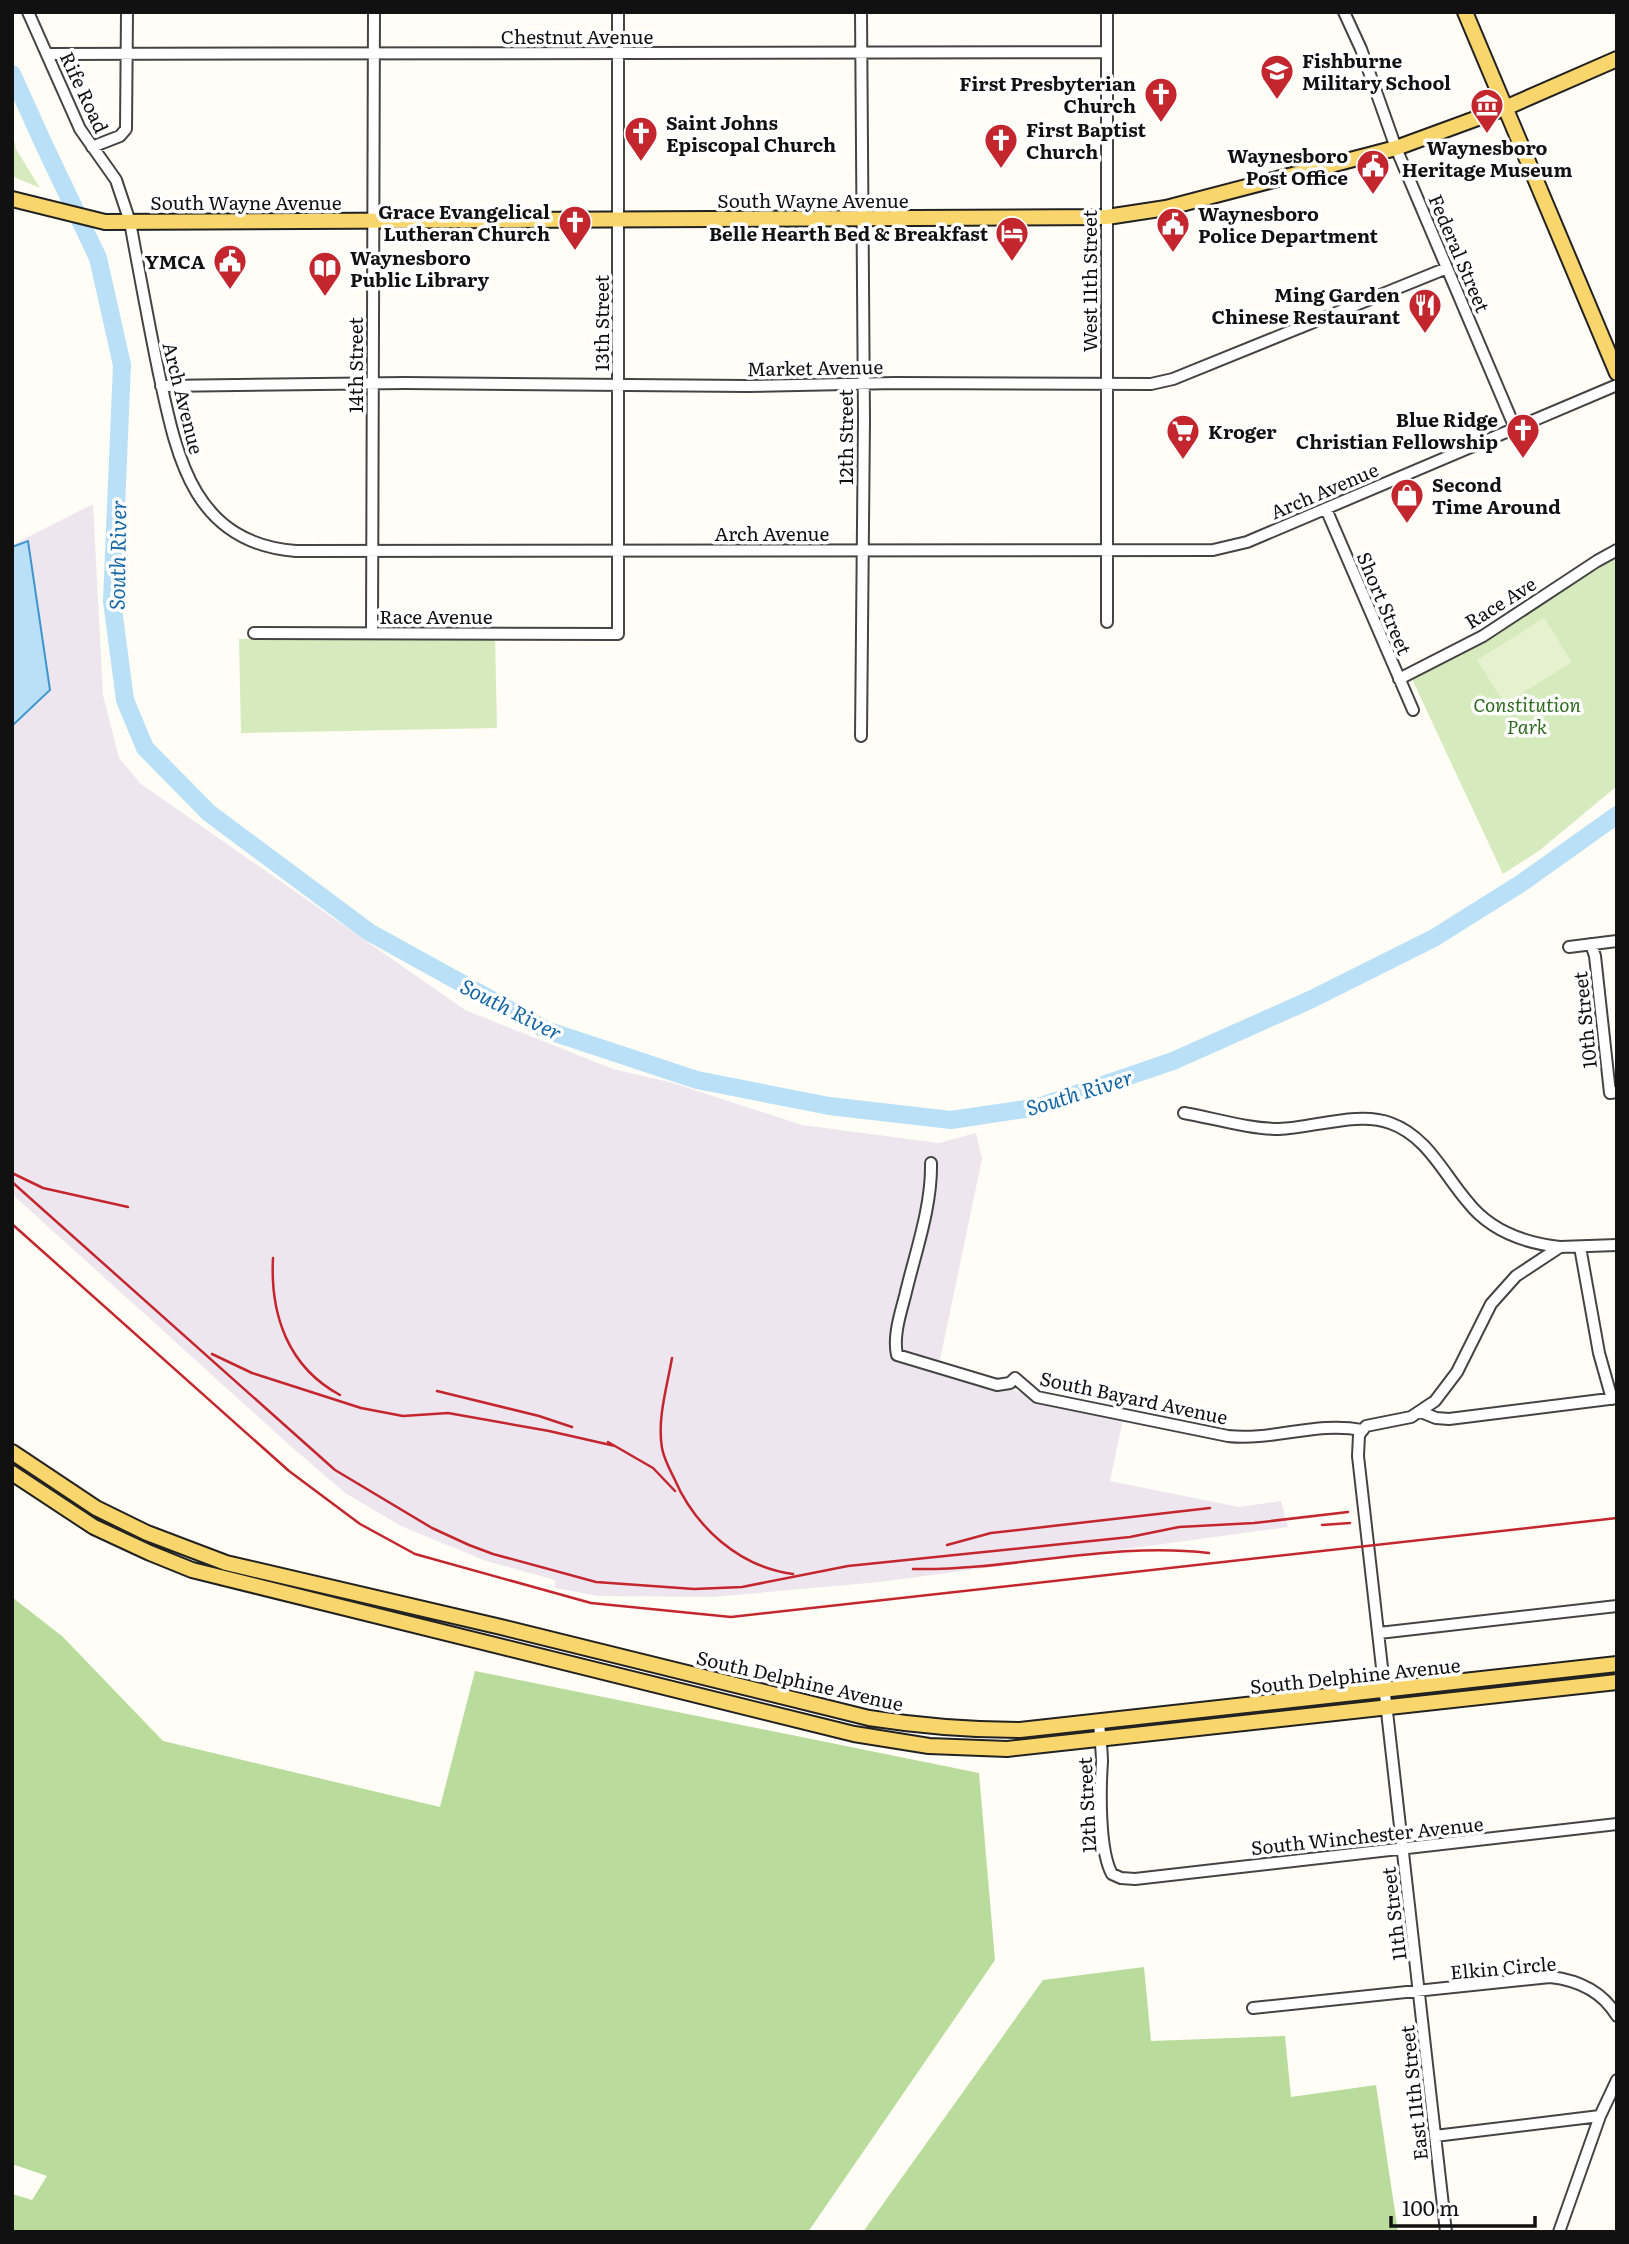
<svg xmlns="http://www.w3.org/2000/svg" width="1629" height="2244" font-family="Literata,serif">
<rect width="100%" height="100%" fill="#fffdf5"/>
<!-- industrial -->
<path fill="#eee6ef" d="M93,504L103,695L119,758L141,784L465,1010L613,1069L673,1083L802,1125L939,1143L976,1133L982,1159L937,1374L1124,1414L1110,1481L1239,1507L1281,1501L1288,1527L880,1582L713,1597L598,1596L555,1588V1580L486,1561L401,1526L345,1493L286,1442L12,1194V545Z"/>
<!-- green -->
<path fill="#d5ebbd" d="M12,130L16,149L40,188L12,176Z
M1617,556V786L1540,850L1503,874L1412,679Z
M495,634L497,728L241,733L239,639Z"/>
<!-- forest -->
<path fill="#b9dc9c" d="M12,1597L63,1637L163,1741L440,1807L475,1671L979,1773L995,1960L808,2232H12V2194L32,2200L47,2176L12,2164Z
M1144,1967L1151,2041L1285,2036L1291,2097L1376,2085L1398,2232H863L1043,1980Z"/>
<!-- pitch -->
<path fill="#e6f2cf" d="M1544,618L1572,662L1505,704L1477,660Z"/>
<!-- water -->
<path fill="#b9e0f7" stroke="#3f96cf" stroke-width="2" d="M28,541L50,690L12,726V547Z"/>
<g fill="none" stroke-linecap="round" stroke-linejoin="round">
<!-- river -->
<path stroke="#b9e0f7" stroke-width="18" d="M12,74L45,147L98,258L122,365L112,601L125,700L145,748L209,813L369,932L546,1030L697,1080L829,1106L951,1120L1038,1107L1173,1061L1312,999L1434,938L1523,882L1617,815"/>
<defs>
<path id="minor" d="M28,12L80,129L116,180L130,222C139,271 148,320 158,369C176,453 191,543 296,551L1213,550L1247,542L1617,385
M861,12L864,419L861,736
M1107,12V622
M1344,12L1361,49L1396,148L1515,428
M48,54L1107,52
M92,147L120,136L126,129L127,12
M161,386L405,383L747,386L895,383L1151,384L1173,379L1447,268
M1326,509L1413,710
M254,633L618,634V12
M372,633L374,12
M1399,679L1483,636L1597,561L1617,550
M1591,944L1595,956L1610,1093L1617,1092
M1569,947L1617,941
M1184,1113C1213,1118 1249,1129 1279,1129C1312,1128 1359,1111 1390,1123C1427,1136 1443,1173 1467,1201C1490,1231 1524,1243 1560,1247
M931,1163C932,1207 915,1253 905,1296C900,1315 893,1336 897,1355L997,1385L1010,1383L1015,1378L1037,1397L1228,1436C1273,1441 1316,1421 1362,1430
M1580,1247L1599,1353L1612,1399
M1421,1412L1436,1418L1449,1419L1617,1398
M1379,1633L1617,1606
M1099,1723C1100,1736 1102,1750 1102,1762C1100,1790 1099,1851 1112,1874L1121,1878L1135,1879L1617,1824
M1253,2008L1550,1977C1578,1980 1602,1991 1617,2016
M1435,2136L1600,2116
M1446,2232L1358,1456L1359,1435L1366,1426L1411,1417L1435,1401L1457,1372L1491,1304L1516,1276L1560,1247L1617,1245
M1559,2232L1600,2116L1617,2080"/>
<path id="major" d="M1465,12L1617,373
M12,199L105,222L1107,217L1166,208L1396,148L1505,108L1617,59
M12,1452L96,1508L147,1533L226,1563L501,1627L869,1718C920,1726 969,1730 1020,1730L1617,1664
M12,1473L94,1527L150,1553L192,1570L854,1734L929,1746L1007,1749L1617,1682"/>
</defs>
<!-- minor casing -->
<use href="#minor" stroke="#444" stroke-width="14"/>
<!-- major casing -->
<use href="#major" stroke="#222" stroke-width="18"/>
<!-- minor -->
<use href="#minor" stroke="#fff" stroke-width="10"/>
<!-- major -->
<use href="#major" stroke="#f9d66b" stroke-width="14"/>
<!-- rail -->
<path stroke="#c4262e" stroke-width="2.5" d="M12,1173L43,1188L128,1207
M12,1182L335,1470L432,1528L469,1545L493,1554L596,1582L694,1589L742,1587L848,1566L1130,1537L1179,1527L1254,1523L1348,1512
M12,1224L289,1471L360,1524L415,1554L591,1603L731,1617L1617,1518
M273,1258C270,1315 288,1367 340,1395
M212,1354L252,1373L361,1408L403,1416L448,1413L549,1431L615,1446
M672,1358C667,1387 657,1419 662,1448C664,1459 669,1468 674,1478C695,1527 739,1567 793,1574
M437,1391L539,1416L572,1427
M608,1442L653,1468L675,1491
M1322,1525L1350,1523
M947,1545L991,1533L1210,1508
M913,1569C1013,1571 1110,1541 1209,1553"/>
</g>
<!-- icons -->
<defs>
<symbol id="school-pin" viewBox="-11 -11 22 30"><path d="M0 17L-7.5 6A9.5 9.5 0 1 1 7.5 6Z" fill="#c4262e" stroke="#fff"/><path d="M0-5L7-2L0 1L-7-2ZM-4 1L0 2.5L4 1V4Q0 6-4 4Z" fill="#fff"/></symbol>
<symbol id="church-pin" viewBox="-11 -11 22 30"><path d="M0 17L-7.5 6A9.5 9.5 0 1 1 7.5 6Z" fill="#c4262e" stroke="#fff"/><path d="M-1.2-6h2.4v3.5h3.3v2.4h-3.3V6h-2.4V-.1h-3.3v-2.4h3.3Z" fill="#fff"/></symbol>
<symbol id="museum-pin" viewBox="-11 -11 22 30"><path d="M0 17L-7.5 6A9.5 9.5 0 1 1 7.5 6Z" fill="#c4262e" stroke="#fff"/><path d="M0-6L6-3V-2H-6V-3ZM-5-1h2V3h-2ZM-1-1h2V3h-2ZM3-1h2V3H3ZM-6 4H6V6H-6Z" fill="#fff"/></symbol>
<symbol id="civic-pin" viewBox="-11 -11 22 30"><path d="M0 17L-7.5 6A9.5 9.5 0 1 1 7.5 6Z" fill="#c4262e" stroke="#fff"/><path d="M-.6-6.5H3V-4.5H.6V-3L4-1V1h2V6H-6V1h2V-1L-.6-3ZM-1.2 2.5V6h2.4V2.5Z" fill="#fff"/></symbol>
<symbol id="hotel-pin" viewBox="-11 -11 22 30"><path d="M0 17L-7.5 6A9.5 9.5 0 1 1 7.5 6Z" fill="#c4262e" stroke="#fff"/><path d="M-6-4.5h1.5V1H6V5H4.5V3h-9V5H-6ZM-4 0a1.8 1.8 0 1 1 3.6 0ZM.5 0V-2.5h3Q6-2.5 6 0Z" fill="#fff"/></symbol>
<symbol id="library-pin" viewBox="-11 -11 22 30"><path d="M0 17L-7.5 6A9.5 9.5 0 1 1 7.5 6Z" fill="#c4262e" stroke="#fff"/><path d="M-6-4Q-3-5.5-.7-3.5V5Q-3 3-6 4ZM6-4Q3-5.5 .7-3.5V5Q3 3 6 4Z" fill="#fff"/></symbol>
<symbol id="restaurant-pin" viewBox="-11 -11 22 30"><path d="M0 17L-7.5 6A9.5 9.5 0 1 1 7.5 6Z" fill="#c4262e" stroke="#fff"/><path d="M-5-6h1v4h1v-4h1v4h1v-4h1v5L-1.5 .5V6h-2V.5L-5-1ZM5-6V6H3V1.5H1.5Q1.5-4 5-6Z" fill="#fff"/></symbol>
<symbol id="supermarket-pin" viewBox="-11 -11 22 30"><path d="M0 17L-7.5 6A9.5 9.5 0 1 1 7.5 6Z" fill="#c4262e" stroke="#fff"/><path d="M-6-5.5h2.5l.6 2H6L4.5 2H-2.5L-4.4-4H-6ZM-1.5 3.2a1.3 1.3 0 1 0 .1 0ZM3 3.2a1.3 1.3 0 1 0 .1 0Z" fill="#fff"/></symbol>
<symbol id="shop-pin" viewBox="-11 -11 22 30"><path d="M0 17L-7.5 6A9.5 9.5 0 1 1 7.5 6Z" fill="#c4262e" stroke="#fff"/><path d="M-5-2.5h2.3a2.7 3.5 0 0 1 5.4 0H5L5.5 6h-11ZM-1.5-2.5h3a1.5 2.3 0 0 0-3 0Z" fill="#fff"/></symbol>
</defs>
<g fill-rule="evenodd">
<use href="#school-pin" x="1258" y="52" width="38" height="52"/>
<use href="#church-pin" x="1142" y="75" width="38" height="52"/>
<use href="#museum-pin" x="1468" y="86" width="38" height="52"/>
<use href="#church-pin" x="622" y="114" width="38" height="52"/>
<use href="#church-pin" x="982" y="121" width="38" height="52"/>
<use href="#civic-pin" x="1354" y="147" width="38" height="52"/>
<use href="#church-pin" x="556" y="203" width="38" height="52"/>
<use href="#civic-pin" x="1154" y="205" width="38" height="52"/>
<use href="#hotel-pin" x="993" y="214" width="38" height="52"/>
<use href="#civic-pin" x="211" y="242" width="38" height="52"/>
<use href="#library-pin" x="306" y="249" width="38" height="52"/>
<use href="#restaurant-pin" x="1406" y="286" width="38" height="52"/>
<use href="#church-pin" x="1504" y="411" width="38" height="52"/>
<use href="#supermarket-pin" x="1164" y="412" width="38" height="52"/>
<use href="#shop-pin" x="1388" y="476" width="38" height="52"/>
</g>
<g text-anchor="middle" dominant-baseline="central" stroke-width="7" stroke-linejoin="round" paint-order="stroke">
<!-- street labels -->
<g font-size="19" fill="#111" stroke="#fff">
<text x="577" y="36">Chestnut Avenue</text>
<text transform="translate(85 92) rotate(65)">Rife Road</text>
<text x="813" y="200">South Wayne Avenue</text>
<text x="246" y="202">South Wayne Avenue</text>
<text transform="translate(1460 253) rotate(67)">Federal Street</text>
<text transform="translate(1089 281) rotate(-90)">West 11th Street</text>
<text transform="translate(601 323) rotate(-90)">13th Street</text>
<text transform="translate(355 365) rotate(-90)">14th Street</text>
<text transform="translate(815 367) rotate(-1)">Market Avenue</text>
<text transform="translate(184 398) rotate(76)">Arch Avenue</text>
<text transform="translate(845 437) rotate(-90)">12th Street</text>
<text transform="translate(1324 490) rotate(-23)">Arch Avenue</text>
<text x="772" y="533">Arch Avenue</text>
<text transform="translate(1500 602) rotate(-32)">Race Ave</text>
<text transform="translate(1385 603) rotate(67)">Short Street</text>
<text x="436" y="616">Race Avenue</text>
<text transform="translate(1584 1020) rotate(-96)">10th Street</text>
<text transform="translate(1134 1397) rotate(12)">South Bayard Avenue</text>
<text transform="translate(1355 1675) rotate(-6)">South Delphine Avenue</text>
<text transform="translate(800 1680) rotate(13)">South Delphine Avenue</text>
<text transform="translate(1086 1805) rotate(-93)">12th Street</text>
<text transform="translate(1367 1835) rotate(-6)">South Winchester Avenue</text>
<text transform="translate(1393 1914) rotate(-97)">11th Street</text>
<text transform="translate(1503 1967) rotate(-5)">Elkin Circle</text>
<text transform="translate(1413 2093) rotate(-96)">East 11th Street</text>
</g>
<!-- poi labels -->
<g font-size="19" font-weight="bold" fill="#111" stroke="#fff" text-anchor="start">
<text x="1302" y="60">Fishburne<tspan x="1302" dy="22">Military School</tspan></text>
<text x="1136" y="83" text-anchor="end">First Presbyterian<tspan x="1136" dy="22">Church</tspan></text>
<text x="666" y="122">Saint Johns<tspan x="666" dy="22">Episcopal Church</tspan></text>
<text x="1026" y="129">First Baptist<tspan x="1026" dy="22">Church</tspan></text>
<text x="1487" y="147" text-anchor="middle">Waynesboro<tspan x="1487" dy="22">Heritage Museum</tspan></text>
<text x="1348" y="155" text-anchor="end">Waynesboro<tspan x="1348" dy="22">Post Office</tspan></text>
<text x="550" y="211" text-anchor="end">Grace Evangelical<tspan x="550" dy="22">Lutheran Church</tspan></text>
<text x="1198" y="213">Waynesboro<tspan x="1198" dy="22">Police Department</tspan></text>
<text x="988" y="233" text-anchor="end">Belle Hearth Bed &amp; Breakfast</text>
<text x="350" y="257">Waynesboro<tspan x="350" dy="22">Public Library</tspan></text>
<text x="205" y="261" text-anchor="end">YMCA</text>
<text x="1400" y="294" text-anchor="end">Ming Garden<tspan x="1400" dy="22">Chinese Restaurant</tspan></text>
<text x="1498" y="419" text-anchor="end">Blue Ridge<tspan x="1498" dy="22">Christian Fellowship</tspan></text>
<text x="1208" y="431">Kroger</text>
<text x="1432" y="484">Second<tspan x="1432" dy="22">Time Around</tspan></text>
</g>
<!-- park labels -->
<g font-size="19" font-style="italic" fill="#2f6b1f" stroke="#fff">
<text x="1527" y="704">Constitution<tspan x="1527" dy="22">Park</tspan></text>
</g>
<!-- water labels -->
<g font-size="21" font-style="italic" fill="#1768a6" stroke="#fff">
<text transform="translate(116 555) rotate(-89)">South River</text>
<text transform="translate(512 1008) rotate(27)">South River</text>
<text transform="translate(1079 1091) rotate(-17)">South River</text>
</g>
</g>
<!-- border -->
<rect width="1629" height="2244" fill="none" stroke="#111111" stroke-width="28"/>
<!-- scale -->
<path d="M1391 2216v10h144v-10" fill="none" stroke="#111111" stroke-width="3.5"/>
<text x="1402" y="2216" font-size="21" fill="#111111" stroke="#ffffff" stroke-width="5" paint-order="stroke">100 m</text>
</svg>
